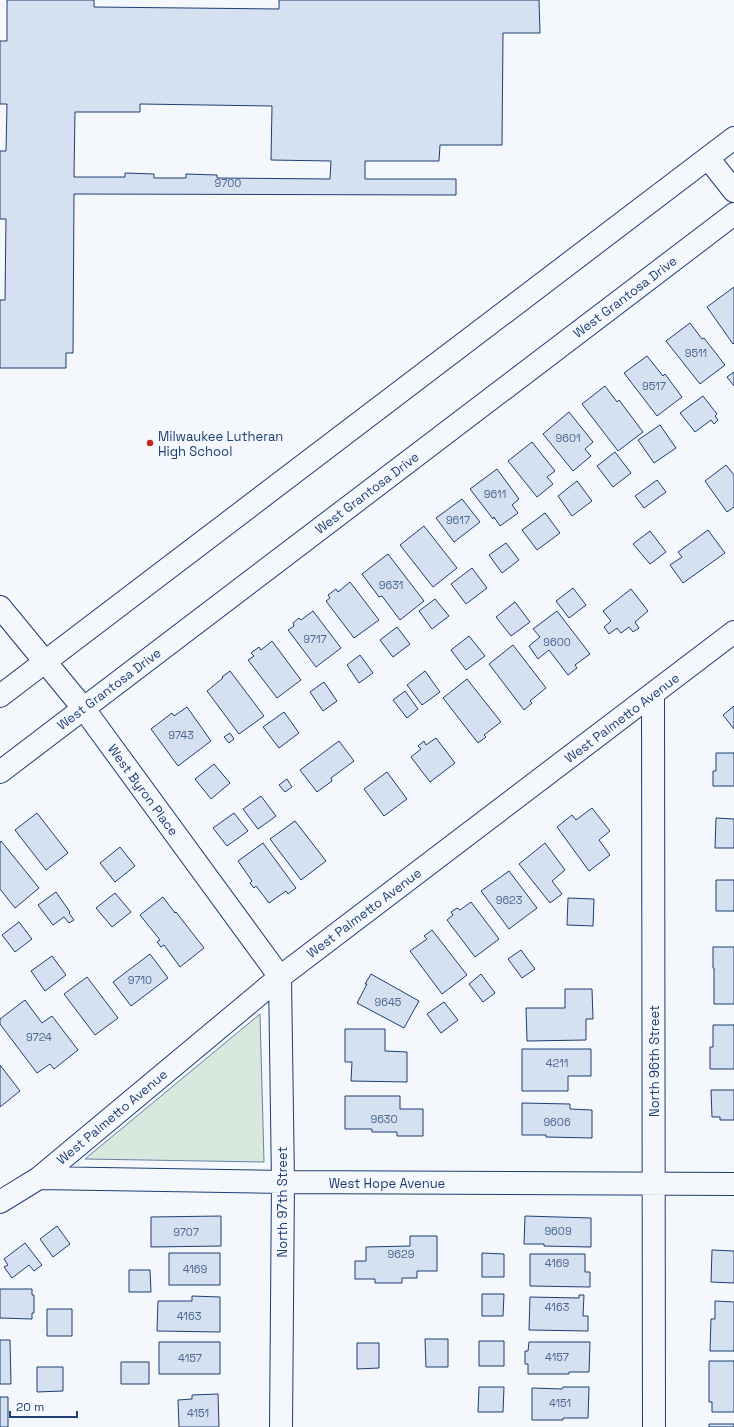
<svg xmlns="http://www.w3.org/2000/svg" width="734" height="1427" font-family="'Space Grotesk',sans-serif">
<rect width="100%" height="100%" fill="#f4f7fb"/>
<!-- green -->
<path fill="#d7e8df" stroke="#687fa3" d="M260,1014L264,1162L85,1159Z"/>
<!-- building -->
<path fill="#d5e0f0" stroke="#1d3f73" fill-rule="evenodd" d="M7,0H94V7L279,9V0H539L540,33H503L502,145H440L439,161H365V179H456V195L74,194L73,353H66V368H0V300H5L6,219H0V151H6L7,104H0V41H7ZM140,104L272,106L271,160L331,161L330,179L217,178V175L186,174V178H154V174L125,173V177H74L75,112H140Z
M734,287V343L733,344L707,307Z
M690,323L702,339L704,338L725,365L700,384L666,341Z
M647,356L663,376L665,374L682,397L657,416L624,373Z
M734,372V386L727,377Z
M605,386L617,402L619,400L643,432L618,451L582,404Z
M703,396L717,414L715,416L718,420L714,424L711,420L695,432L680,413Z
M569,412L593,442L585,449L591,456L573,471L543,434Z
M660,425L676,448L654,463L638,440Z
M532,442L555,471L547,477L553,484L537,497L508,461Z
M615,452L631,473L613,487L597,466Z
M726,465L734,475V507L727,512L705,481Z
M497,469L519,499L512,505L518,513L500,526L494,517L493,519L470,489Z
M657,480L666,492L644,508L635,496Z
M577,481L592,501L572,516L558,496Z
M462,499L480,522L454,542L436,518Z
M545,513L560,533L537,550L522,530Z
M424,526L457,568L433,587L400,545Z
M708,530L725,553L683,583L670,565L682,557L678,552Z
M650,531L666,552L650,564L633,544Z
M506,543L519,560L502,573L489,555Z
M388,554L424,601L400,620L382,596L379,597L362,574Z
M472,568L487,588L466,604L451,584Z
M350,582L379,620L354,638L326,601L330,598L328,595L336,589L338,592Z
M573,588L586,605L569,618L556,601Z
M631,589L648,611L635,622L639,628L633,632L629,627L621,633L617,628L609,634L604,627L611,621L603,611Z
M435,599L449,616L432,629L419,611Z
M515,602L530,622L511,636L496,617Z
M313,611L341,648L316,667L288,630L294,626L293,623L299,618L301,620Z
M557,611L590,654L575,665L577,668L568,675L549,650L538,659L529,646L540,637L533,629Z
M397,627L410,644L393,657L380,640Z
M469,636L485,656L466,670L451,650Z
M272,641L301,680L277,698L248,660L254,656L251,653L259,647L261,650Z
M513,645L546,688L530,701L532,703L524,710L489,664Z
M360,655L373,673L359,683L347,665Z
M230,671L264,716L239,734L207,691L223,678L222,677Z
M425,671L440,692L422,705L407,685Z
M467,679L501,722L484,735L486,737L478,743L443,698Z
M324,682L337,701L323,711L310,692Z
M405,691L418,709L407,718L393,700Z
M734,706V729L723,715Z
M187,707L211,741L178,766L151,729L172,713L174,716Z
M284,712L299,733L279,748L263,727Z
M230,733L234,739L229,743L224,737Z
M436,738L455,763L430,782L411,757L421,749L418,746L424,741L426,745Z
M339,741L354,761L331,778L332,781L317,792L300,770Z
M716,753H734V786H713V771H716Z
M214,764L230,783L211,799L195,779Z
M387,772L407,799L384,816L364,789Z
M287,779L292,787L285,792L279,785Z
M261,796L276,816L258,829L243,809Z
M592,808L610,831L599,840L610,855L589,871L557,827L572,815L576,820Z
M37,813L68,853L46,870L15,830Z
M234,813L248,831L227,846L213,828Z
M716,818L734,819V848H715Z
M295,821L326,861L301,880L270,839Z
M1,841L39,888L15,908L0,889V842Z
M263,843L296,888L288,894L286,891L269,903L256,886L254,888L250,883L252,881L238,861Z
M545,843L565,870L552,881L562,894L550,903L519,864Z
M120,847L135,866L115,882L100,863Z
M509,871L537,908L509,929L481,891Z
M716,880H734V911H716Z
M56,892L70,912L69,913L74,920L69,923L64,917L53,925L38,905Z
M115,893L131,912L112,927L96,908Z
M163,897L175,913L176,912L204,948L180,967L164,945L161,947L157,942L160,940L140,915Z
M568,898L594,899L593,926L567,925Z
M471,902L499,939L475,957L447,920L453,915L451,912L457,908L460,910Z
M19,922L32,939L15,952L2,935Z
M432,930L467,975L442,994L410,951L427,939L424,936Z
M713,947H734V1004H714V968H713Z
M521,950L535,969L522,978L508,959Z
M150,954L168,978L131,1006L113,982Z
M52,956L66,975L45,991L31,971Z
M371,974L419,1001L404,1028L357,1003L367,984H365Z
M481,974L495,993L483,1002L469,984Z
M87,977L118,1018L95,1035L64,994Z
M565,989H592L593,1019H586V1040L527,1041L526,1008H565Z
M25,1000L42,1023L52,1016L78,1050L54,1069L50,1064L37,1073L0,1024V1019Z
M444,1002L458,1020L441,1033L427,1014Z
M713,1025H734V1069H710V1047H713Z
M345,1029H385V1051L407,1052V1082L351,1081L352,1062H345Z
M522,1049H591V1076H568V1091H522Z
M0,1065L20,1091L0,1107Z
M711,1090H734V1120H720V1117H712Z
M345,1096H400V1109H423V1136H397V1132H372V1129H345Z
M522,1103L570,1104V1109L592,1110V1138L546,1137V1135H522Z
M221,1216V1246L151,1247V1217Z
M525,1216L591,1218V1247L544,1246V1244H524Z
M57,1226L70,1244L53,1257L40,1239Z
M410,1236H437V1271H417V1278H402V1283H375V1279H355V1261H366V1247L410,1246Z
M25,1243L42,1265L34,1271L29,1265L12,1278L4,1267L8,1265L4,1259Z
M712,1250L734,1251V1283L711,1282Z
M169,1253H220V1285H169Z
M482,1253L504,1254V1277H482Z
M530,1254H585V1272H590V1287L530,1286Z
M129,1270H150L151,1292H129Z
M0,1289H32V1295H34V1313H32V1319L0,1318Z
M482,1294H504L503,1316H482Z
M579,1295H584L583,1316H588V1331L529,1330L530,1297L579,1298Z
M192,1296L220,1297V1332L157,1331L158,1301H192Z
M715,1301L734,1302V1351H710L711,1319H715Z
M47,1309H72V1336H47Z
M425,1339H448V1367H426Z
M0,1340H10L11,1384H0Z
M479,1341H504V1366H479Z
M159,1342H220V1374H159Z
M529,1342H590L589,1372H569V1374H528V1364H525V1351H528Z
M357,1343H379V1368L357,1369Z
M709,1361H734V1412H712V1402H709Z
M121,1362H149V1384H121Z
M37,1367H63V1391L37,1392Z
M479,1387H504L503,1412H478Z
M563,1387H589L588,1418H563V1420H532V1388L562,1389Z
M218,1394L219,1427H179L178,1400L192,1399V1395Z
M0,1397H8V1427H0Z
M709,1424H734V1427H709Z"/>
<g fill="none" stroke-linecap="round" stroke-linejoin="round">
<defs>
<path id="minor" d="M708,158L734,191
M0,607L84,709L280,977L283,1182L281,1427
M653,694L654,1427
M0,696L734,138
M0,772L734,214
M39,1178L283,1182L734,1184
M0,1202L39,1178L280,977L734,632"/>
</defs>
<!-- minor casing -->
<use href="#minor" stroke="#1d3f73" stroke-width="24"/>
<!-- minor -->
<use href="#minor" stroke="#f4f7fb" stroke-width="22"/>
</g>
<!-- markers -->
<circle fill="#c62828" stroke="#f4f7fb" stroke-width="1.5" cx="150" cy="443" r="4"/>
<g text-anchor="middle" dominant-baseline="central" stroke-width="3" stroke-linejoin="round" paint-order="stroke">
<!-- number labels -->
<g font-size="11" fill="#4b6792">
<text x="228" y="183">9700</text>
<text x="696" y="353">9511</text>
<text x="654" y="386">9517</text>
<text x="568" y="438">9601</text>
<text x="495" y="494">9611</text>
<text x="458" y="520">9617</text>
<text x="391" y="585">9631</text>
<text x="315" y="639">9717</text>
<text x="557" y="642">9600</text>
<text x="181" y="735">9743</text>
<text x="509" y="900">9623</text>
<text x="140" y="980">9710</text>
<text x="388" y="1002">9645</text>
<text x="39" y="1037">9724</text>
<text x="557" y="1063">4211</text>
<text x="384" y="1119">9630</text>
<text x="557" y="1122">9606</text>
<text x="558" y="1231">9609</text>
<text x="186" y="1232">9707</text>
<text x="401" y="1254">9629</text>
<text x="557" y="1263">4169</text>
<text x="195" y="1269">4169</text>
<text x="557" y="1307">4163</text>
<text x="189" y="1316">4163</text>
<text x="557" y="1357">4157</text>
<text x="190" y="1358">4157</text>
<text x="560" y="1403">4151</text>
<text x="198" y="1413">4151</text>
</g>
<!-- street labels -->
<g font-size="13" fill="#1d3f73" stroke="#f4f7fb">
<text transform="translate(625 297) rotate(-37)">West Grantosa Drive</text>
<text transform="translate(367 493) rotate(-37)">West Grantosa Drive</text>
<text transform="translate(109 689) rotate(-37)">West Grantosa Drive</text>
<text transform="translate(622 718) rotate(-37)">West Palmetto Avenue</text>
<text transform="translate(143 790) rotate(54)">West Byron Place</text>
<text transform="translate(364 913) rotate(-37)">West Palmetto Avenue</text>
<text transform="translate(654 1061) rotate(-90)">North 96th Street</text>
<text transform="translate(112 1117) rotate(-40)">West Palmetto Avenue</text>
<text x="387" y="1183">West Hope Avenue</text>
<text transform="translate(282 1202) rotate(-90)">North 97th Street</text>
</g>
<!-- poi labels -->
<g font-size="13" fill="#1d3f73" stroke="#f4f7fb" text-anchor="start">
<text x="158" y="436">Milwaukee Lutheran<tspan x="158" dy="15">High School</tspan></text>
</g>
</g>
<!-- scale -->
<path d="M10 1411v6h67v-6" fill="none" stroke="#1d3f73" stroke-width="2"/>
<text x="16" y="1411" font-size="12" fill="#1d3f73" stroke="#f4f7fb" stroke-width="3" paint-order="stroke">20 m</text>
</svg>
